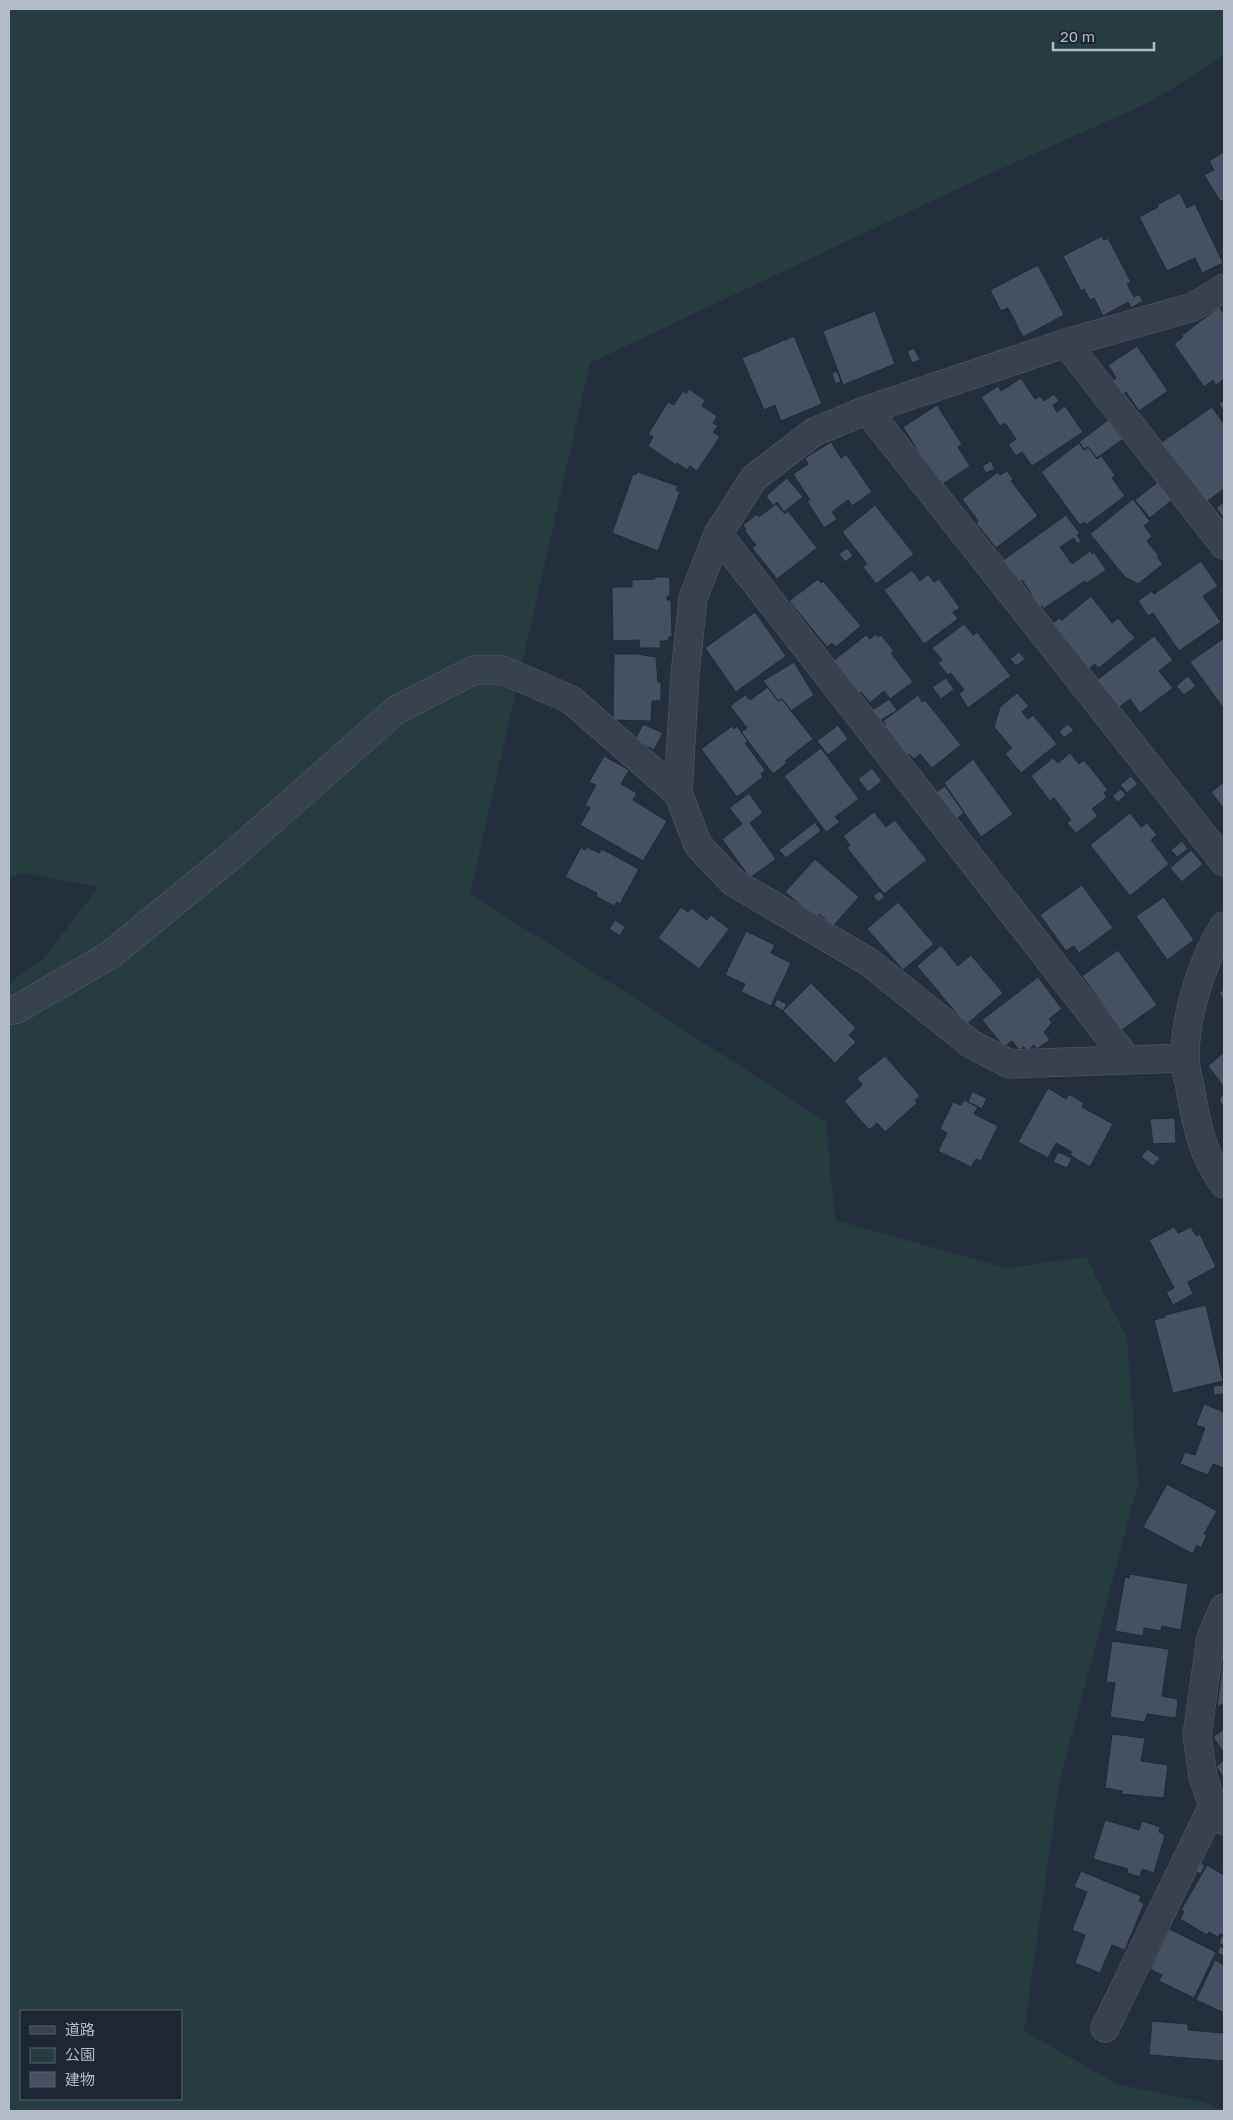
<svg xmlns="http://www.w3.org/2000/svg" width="1233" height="2120" font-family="'Golos Text','Noto Sans JP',sans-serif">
<rect width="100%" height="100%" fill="#242f3e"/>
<!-- green -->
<path fill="#263c3f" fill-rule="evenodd" d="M9,9H1224V56L1152,101L976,180L590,363L470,894L649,1007L826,1122L835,1220L1006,1268L1086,1257L1127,1338L1138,1483L1059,1784L1024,2031L1117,2084L1202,2102L1224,2111H9V983L42,960L99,887L23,873L9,878ZM21,2011H181V2099H21Z"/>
<!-- building -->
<path fill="#455162" stroke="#1f2835" d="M1224,152V202L1223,200L1220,201L1204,175L1214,170L1209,161Z
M1180,193L1187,208L1195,204L1223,263L1202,273L1195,258L1167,271L1139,217L1158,207L1157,205Z
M1102,236L1104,240L1108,238L1131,282L1127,284L1134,297L1139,294L1143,301L1131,308L1128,302L1103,316L1094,298L1090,300L1084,289L1081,291L1063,256Z
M1038,265L1064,315L1023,337L1008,308L1001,311L990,290Z
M1219,307L1224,314V379L1216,385L1213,380L1204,387L1174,344L1183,337L1181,336Z
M875,311L895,364L843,385L823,331Z
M794,336L822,404L781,421L775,405L764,410L742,358Z
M1137,346L1168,391L1139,411L1126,392L1123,395L1113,381L1116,378L1108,365Z
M914,348L920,360L912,363L907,351Z
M837,371L841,382L835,384L832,373Z
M1021,378L1035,399L1040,396L1044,401L1054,394L1059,401L1053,405L1057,412L1065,406L1083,432L1032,466L1022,452L1016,456L1008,444L1016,439L1005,423L1000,426L981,397L998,386L1001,391Z
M689,389L705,400L702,406L717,416L713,423L718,426L713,432L720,437L697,471L690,466L687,470L677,463L676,465L648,446L653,437L648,434L668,402L674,405L683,391L686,394Z
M1224,400V412L1219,404Z
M937,405L962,444L958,447L970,466L940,486L903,427Z
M1212,407L1224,424V489L1206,502L1188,477L1186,478L1159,444Z
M1108,420L1123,439L1097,458L1088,447L1084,449L1079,442Z
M831,442L841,458L846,454L872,492L852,506L848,500L832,512L837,519L824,528L807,501L810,500L793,474L808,464L805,458Z
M1079,443L1084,450L1088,447L1097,459L1101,456L1102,457L1115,475L1112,478L1125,496L1086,525L1084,522L1080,525L1041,472Z
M991,461L995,469L986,473L982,466Z
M1007,471L1013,479L1011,481L1038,516L996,548L976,523L978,521L962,499L998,472L1000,475Z
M638,472L678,486L676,490L680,492L658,551L612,533L633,474L636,475Z
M787,478L803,497L784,512L777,502L773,506L766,496Z
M1158,482L1172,500L1150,518L1135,500Z
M1133,499L1150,521L1144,526L1152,536L1147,541L1159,556L1157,557L1163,564L1138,584L1125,577L1090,534Z
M1224,502V518L1216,508Z
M776,504L785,514L788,511L817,548L777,579L752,548L756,545L744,530L746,529L743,525L757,514L759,517Z
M875,505L914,554L876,584L863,567L867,564L842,532Z
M1066,515L1080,534L1077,535L1081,541L1077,544L1074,538L1060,547L1072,564L1090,551L1092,554L1094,552L1106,570L1087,583L1085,581L1043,609L1042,606L1036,609L1028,598L1032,595L1022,580L1018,583L1002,561Z
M847,548L853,556L845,562L839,554Z
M1201,561L1218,586L1203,596L1221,622L1179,651L1153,613L1148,616L1138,601L1152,591L1154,594Z
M912,570L920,581L928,574L934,582L939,579L960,608L953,612L958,619L924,644L884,590Z
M654,577H670V596H667V600H671L672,637H669L668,641H660L661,648H640L639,640L613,641L612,587H632V580L655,579Z
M818,579L821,583L823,581L861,626L836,647L832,643L827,647L789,601Z
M1091,596L1112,623L1118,618L1135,638L1099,668L1095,664L1084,673L1047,628L1059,618L1062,620Z
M755,612L786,656L736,692L705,648Z
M964,624L973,635L977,632L1011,676L968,708L959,694L964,690L951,673L948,675L938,663L942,660L932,648Z
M876,634L878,637L881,635L894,651L891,653L913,682L890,699L884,691L870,703L861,692L859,693L834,660L866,635L870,639Z
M1154,636L1173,660L1159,671L1173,688L1140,713L1130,699L1118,708L1097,680Z
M1224,638V709L1190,662Z
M1019,652L1025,659L1016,666L1010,659Z
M614,654H637L656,657L658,682H661V701H652L651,721L613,720Z
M794,662L814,695L791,711L782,699L778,701L763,681Z
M1188,676L1196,686L1184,695L1176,686Z
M946,678L954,689L941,699L932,687Z
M768,687L778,701L782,699L813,739L785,761L787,763L773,774L741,732L747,728L730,706L745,695L750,700Z
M1017,693L1029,706L1022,712L1028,719L1033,715L1057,744L1021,773L1005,754L1012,748L994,727L1000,707Z
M918,695L922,702L925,700L961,745L932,768L920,754L914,759L909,754L905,758L882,726L886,724L883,721Z
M889,699L897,710L878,722L871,711Z
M643,724L663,733L654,750L635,740Z
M1068,724L1074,730L1064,738L1059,731Z
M838,725L848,739L828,755L817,741Z
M732,726L734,729L737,726L748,741L745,743L765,770L761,774L763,777L737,797L701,749Z
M821,748L859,799L835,817L840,822L826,832L784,776Z
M1070,753L1079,764L1084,760L1108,790L1104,793L1107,797L1092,809L1098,816L1076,833L1067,823L1071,820L1054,798L1050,801L1031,776L1053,758L1058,763Z
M604,756L629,770L621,784L637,793L633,800L667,821L643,861L580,825L590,808L585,805L596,785L589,782Z
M973,759L1013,814L981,837L944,783Z
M872,768L882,781L868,792L858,779Z
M1131,776L1138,784L1127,793L1120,785Z
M1224,782V809L1211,792Z
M945,786L964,813L954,821L935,793Z
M1121,789L1126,795L1118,802L1112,796Z
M749,793L763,813L750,823L776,859L750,878L722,839L742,824L729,808Z
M874,812L886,827L895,820L927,860L884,894L847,848L850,845L843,836Z
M1130,813L1141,827L1147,823L1157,835L1151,840L1169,864L1130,896L1090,845Z
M815,822L821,831L786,858L779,850Z
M1182,841L1188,849L1177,857L1171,850Z
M581,847L585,850L587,847L599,853L602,849L639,869L620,904L617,902L614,906L596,896L597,893L565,877Z
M1191,850L1203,864L1182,882L1170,868Z
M815,859L859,897L833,926L819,914L816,918L785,892Z
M1082,885L1113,928L1079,953L1074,946L1066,951L1040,915Z
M880,891L885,897L878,902L873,896Z
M1164,897L1194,940L1167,960L1136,916Z
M898,902L934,944L903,970L867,929Z
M681,907L688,912L691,908L707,920L711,915L729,929L699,969L658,938Z
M615,920L625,927L620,936L609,929Z
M746,931L775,945L771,953L791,963L771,1006L741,992L745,984L725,975Z
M941,945L958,966L971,955L1003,993L966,1025L917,966Z
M1118,950L1157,1005L1119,1032L1107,1014L1109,1013L1082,976Z
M1038,977L1062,1009L1049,1019L1052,1023L1044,1032L1050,1040L1037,1049L1034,1045L1027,1051L1024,1047L1019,1050L1012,1041L1004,1047L982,1020Z
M811,983L856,1028L849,1035L856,1042L835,1063L783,1011Z
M1224,989V1000L1219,993Z
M777,999L787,1004L783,1011L774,1005Z
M1224,1052V1087L1208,1066Z
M885,1056L920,1096L915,1100L917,1103L885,1132L877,1123L869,1130L844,1101L862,1085L857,1078Z
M1048,1088L1066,1099L1069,1094L1084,1103L1082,1107L1113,1124L1090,1167L1070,1155L1072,1152L1056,1143L1048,1158L1018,1142Z
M972,1092L987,1098L982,1109L968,1102Z
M1224,1094V1108L1219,1099Z
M964,1100L978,1107L974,1114L998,1126L981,1161L976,1159L971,1167L938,1151L947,1133L940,1129L953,1102L961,1105Z
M1175,1118L1176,1143L1153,1144L1150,1119Z
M1147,1149L1160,1158L1153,1166L1141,1157Z
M1058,1152L1072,1158L1067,1168L1053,1162Z
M1174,1227L1178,1233L1191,1227L1196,1236L1200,1234L1216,1267L1188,1282L1193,1294L1173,1305L1166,1292L1174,1288L1149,1240Z
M1206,1305L1223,1381L1173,1393L1154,1320L1165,1317V1315Z
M1224,1385V1394L1214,1395L1213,1386Z
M1204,1404L1224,1412V1468L1213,1464L1208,1475L1180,1464L1185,1452L1195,1455L1205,1428L1196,1425Z
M1167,1484L1217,1511L1204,1534L1207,1535L1201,1548L1197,1545L1193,1554L1143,1527Z
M1130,1574L1188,1584L1181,1630L1162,1626L1161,1631L1144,1628L1143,1636L1115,1631L1125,1577L1129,1578Z
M1112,1641L1169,1649L1162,1696L1178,1699L1176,1718L1147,1714L1145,1722L1110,1717L1115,1683L1106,1682Z
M1224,1648V1703L1217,1707L1224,1653L1221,1650Z
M1224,1729V1753L1213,1737Z
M1112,1734L1145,1738L1141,1761L1168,1765L1164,1798L1121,1794L1122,1791L1105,1788Z
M1224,1760V1779L1216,1766Z
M1105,1820L1139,1830L1142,1821L1160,1827L1159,1832L1165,1835L1154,1873L1142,1869L1140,1877L1127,1873L1128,1869L1093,1859Z
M1200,1863L1205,1865L1201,1874L1196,1872Z
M1207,1865L1224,1875V1935L1220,1934L1218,1937L1209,1932L1207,1935L1180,1919L1184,1912L1181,1910Z
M1081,1871L1141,1896L1139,1901L1144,1904L1125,1950L1112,1945L1100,1973L1075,1963L1085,1935L1072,1930L1087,1892L1074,1887Z
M1169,1929L1216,1952L1194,1998L1159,1981L1162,1975L1150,1969Z
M1222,1936L1224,1938V1946L1219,1943Z
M1220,1946L1224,1948V1956L1217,1953Z
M1215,1960L1224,1965V2013L1196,2000Z
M1152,2021L1188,2024V2030L1224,2033V2061L1149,2055Z"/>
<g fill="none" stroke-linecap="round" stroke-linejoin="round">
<defs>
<path id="minor" d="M1066,343L1224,545
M867,410L1224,862
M718,534L1126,1058
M1224,926C1202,961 1185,1015 1185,1057C1185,1067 1188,1078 1190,1087C1196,1122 1202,1155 1224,1184
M9,1011L17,1009L110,955L237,851L396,710L474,670H502L570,699L678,793
M1185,1058L1010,1064L971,1044L869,962L733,882L698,845L678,793L685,675L693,598L718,534L754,478L814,432L867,410L1066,343L1193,307L1224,288
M1223,1820L1213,1806L1203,1777L1197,1735L1211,1637L1224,1608
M1105,2028L1213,1806"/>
</defs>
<!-- minor casing -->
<use href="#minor" stroke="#565f6c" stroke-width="29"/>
<!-- minor -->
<use href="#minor" stroke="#38414e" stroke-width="28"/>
</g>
<!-- border -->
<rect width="1233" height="2120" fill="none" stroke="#b4bcc9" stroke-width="20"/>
<!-- legend -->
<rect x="20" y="2010" width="162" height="90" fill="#1d2633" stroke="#59626f"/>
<rect x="30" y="2026" width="25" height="8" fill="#38414e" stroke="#59626f"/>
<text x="65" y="2035" font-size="15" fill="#b4bcc9">道路</text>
<rect x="30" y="2048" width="25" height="15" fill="#263c3f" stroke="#59626f"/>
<text x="65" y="2060" font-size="15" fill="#b4bcc9">公園</text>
<rect x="30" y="2072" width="25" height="15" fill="#455162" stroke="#59626f"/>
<text x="65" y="2085" font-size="15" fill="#b4bcc9">建物</text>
<!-- scale -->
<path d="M1053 42v8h101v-8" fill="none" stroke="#b4bcc9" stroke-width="2.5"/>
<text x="1060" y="42" font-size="15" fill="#b4bcc9" stroke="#1d2633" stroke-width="4" paint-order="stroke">20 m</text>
</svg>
